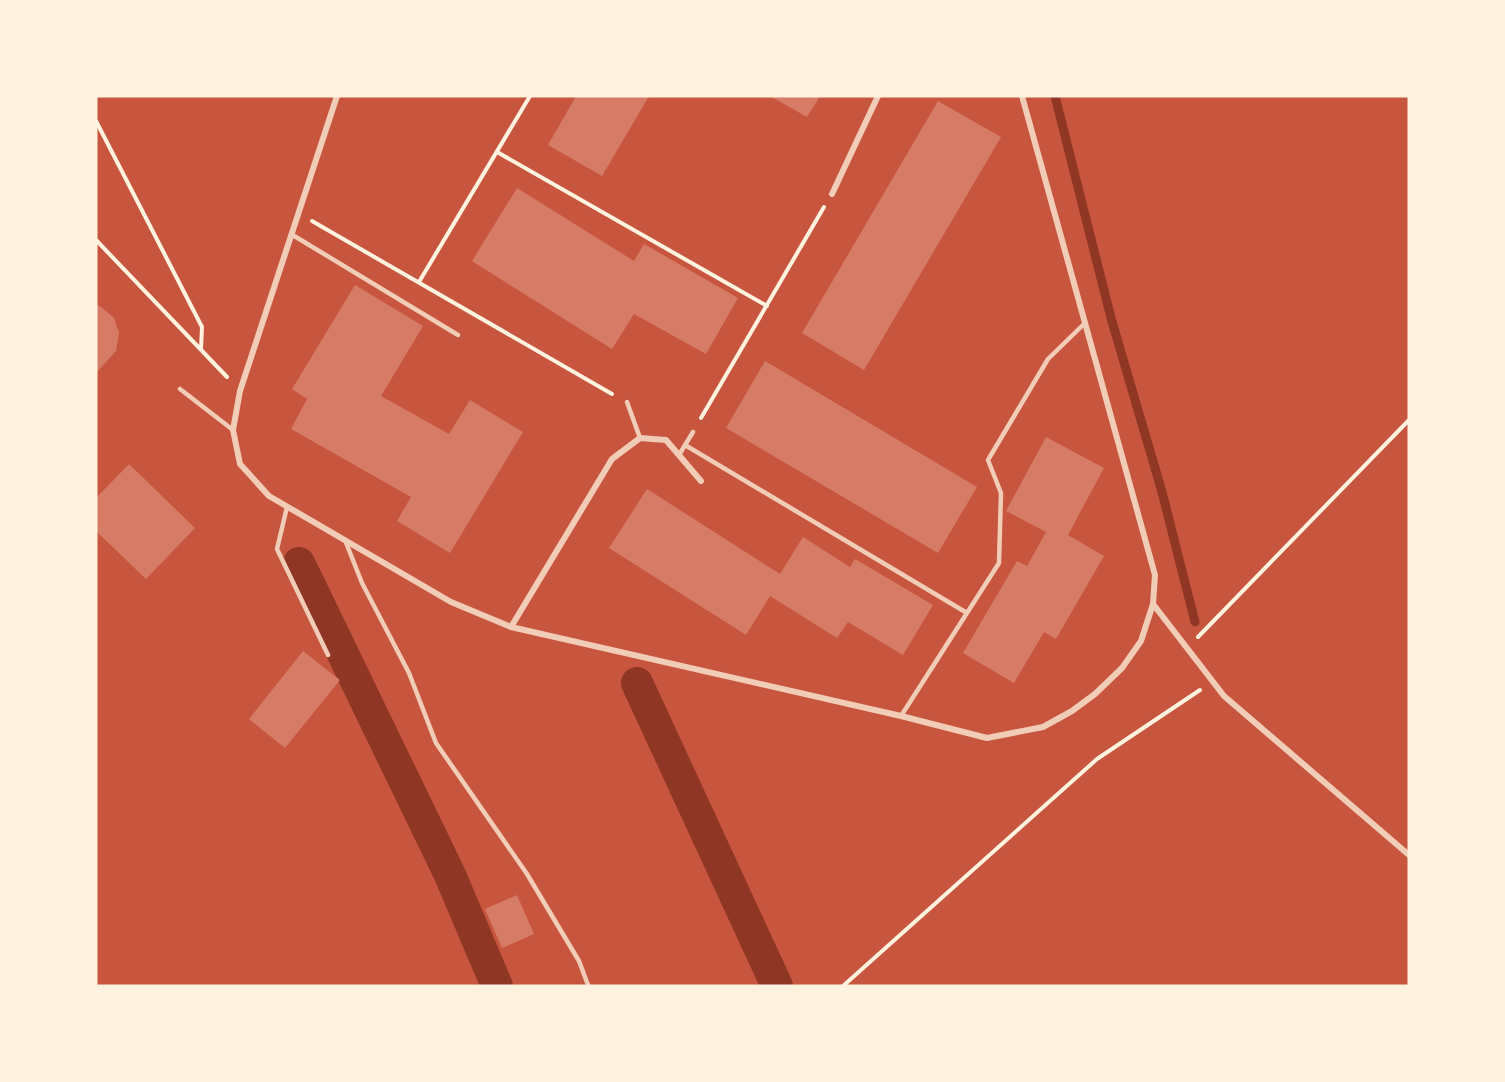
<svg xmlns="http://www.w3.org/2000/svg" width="1505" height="1082" font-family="Barlow,sans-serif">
<rect width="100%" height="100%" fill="#c8553d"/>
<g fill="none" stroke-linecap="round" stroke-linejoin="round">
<!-- stream -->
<path stroke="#8f3625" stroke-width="9" d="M1055,96L1111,318L1162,492L1195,622"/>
<!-- canal -->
<path stroke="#8f3625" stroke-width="32" d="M299,563L450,875L497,986
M637,683L777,986"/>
</g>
<!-- building -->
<path fill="#d67c66" d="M576,96H649L602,176L548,145Z
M770,96H820L807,117Z
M938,101L1001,137L864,370L802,333Z
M517,188L634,261L644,244L738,298L706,354L634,314L612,349L472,261Z
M355,285L423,326L381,396L449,434L470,400L523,432L450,553L397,521L411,497L291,429L307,399L292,389Z
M96,306H100L114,318L119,333L116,351L96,373Z
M765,361L977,487L938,553L726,428Z
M1046,437L1104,468L1068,535L1104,556L1056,639L1044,632L1014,683L963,653L1017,561L1027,566L1046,532L1006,511Z
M129,464L195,528L146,579L96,531V498Z
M647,489L780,574L803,537L850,567L855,559L933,605L903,655L848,622L837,638L770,596L746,635L609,548Z
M303,651L340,680L285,748L249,719Z
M517,895L534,934L502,948L485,909Z"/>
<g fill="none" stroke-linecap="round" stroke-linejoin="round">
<!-- path -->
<path stroke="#fff3e0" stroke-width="4" d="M96,121L202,327L201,349
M497,152L767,306
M312,221L612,394
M96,240L227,377
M419,282L530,96
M701,418L824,207
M1198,637L1409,420
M843,986L1097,759L1200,690"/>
<!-- service -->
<path stroke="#f1ccb7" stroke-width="4.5" d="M291,234L458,335
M180,389L233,430
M627,402L640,438
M685,445L967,613
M679,455L693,432
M287,507L277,549L328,655
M345,540L362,583L409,673L436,743L527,874L579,961L588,985
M901,716L999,563L1001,493L988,460L1048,359L1085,323"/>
<!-- minor -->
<path stroke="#f1ccb7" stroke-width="6" d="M337,96L240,391L233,430L240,464L269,496L451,602L511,627L901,716L987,738L1043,727L1072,711L1095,694L1122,668L1141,641L1153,604L1155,575L1022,96
M832,194L878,96
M1153,604L1224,696L1409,855
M511,627L612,459L640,438L666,440L701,481"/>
</g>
<!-- border -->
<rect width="1505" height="1082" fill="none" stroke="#fff3e0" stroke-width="195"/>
</svg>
